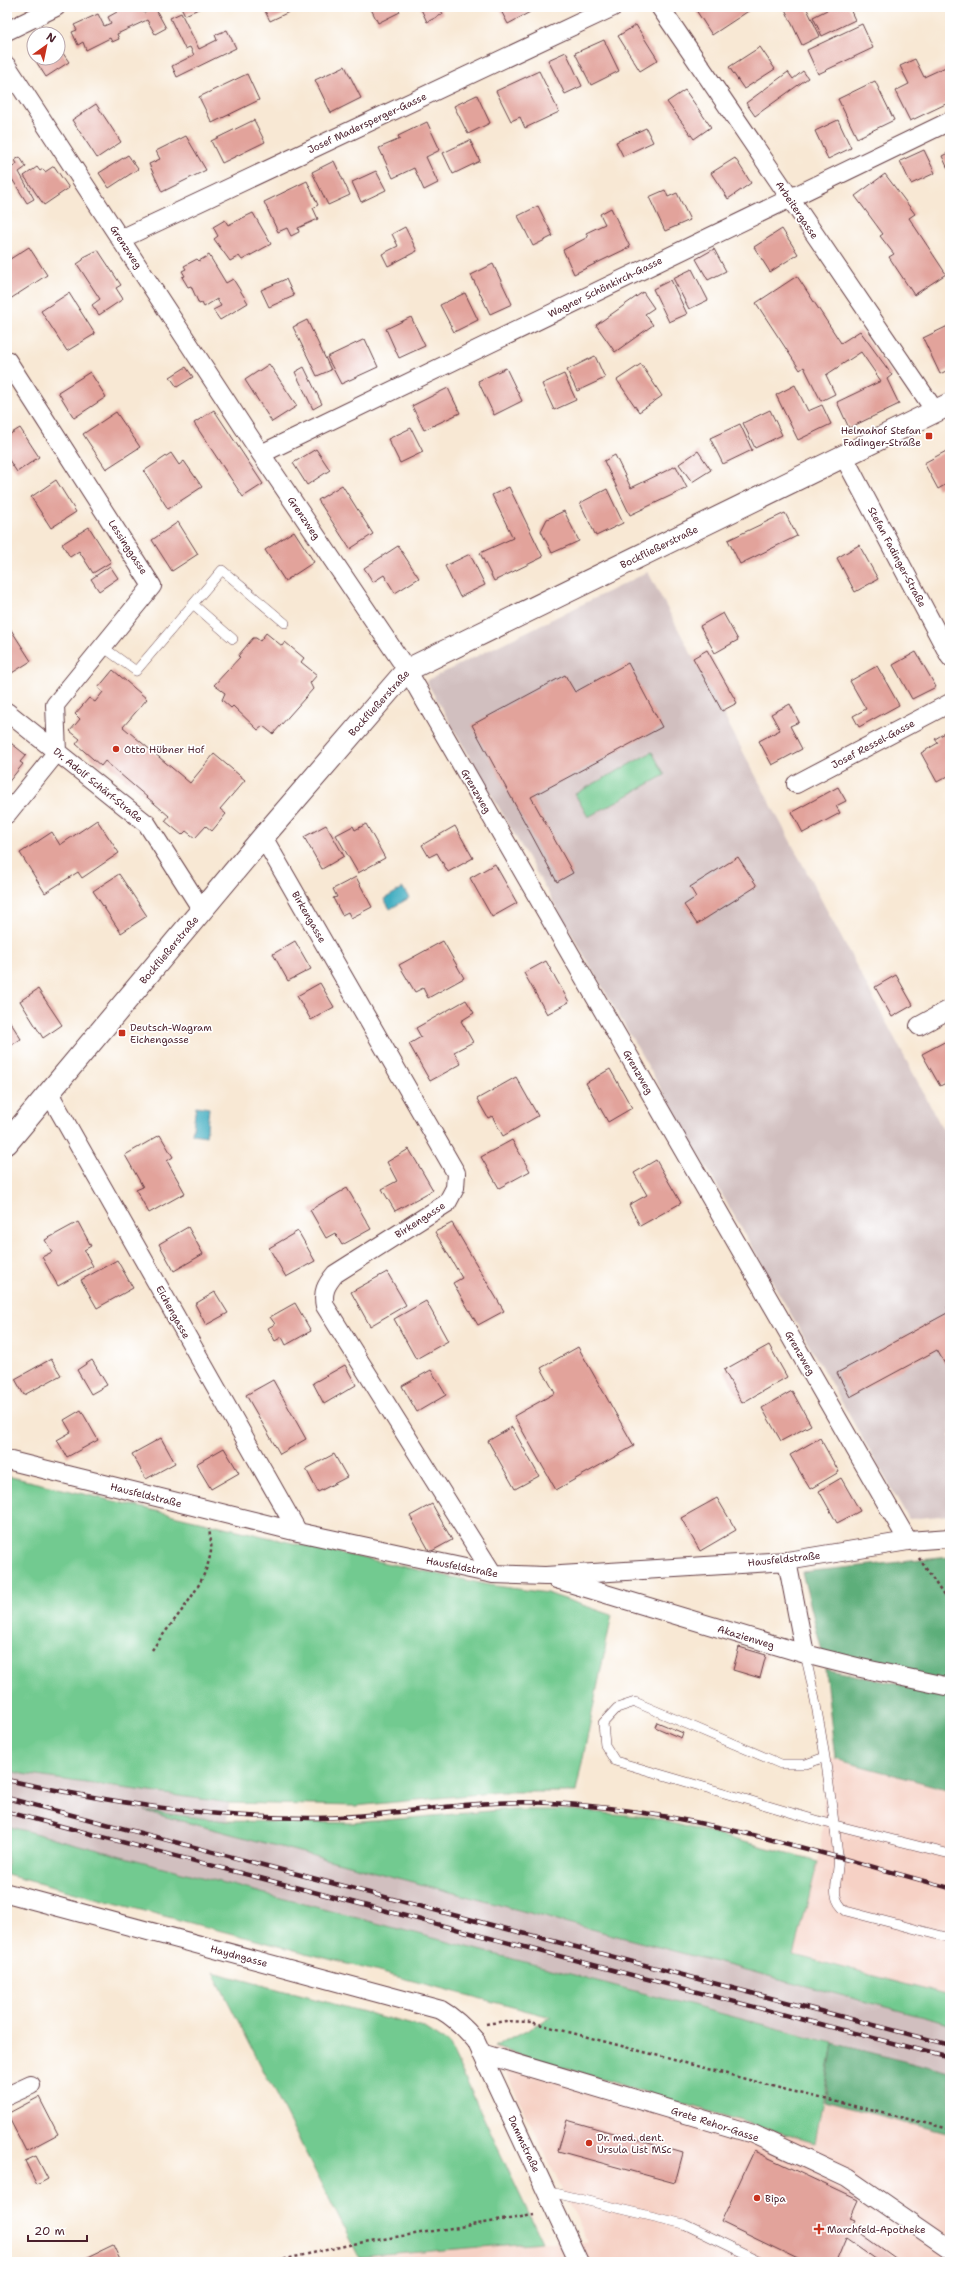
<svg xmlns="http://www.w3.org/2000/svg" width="957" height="2269" font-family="'Shantell Sans',sans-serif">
<rect width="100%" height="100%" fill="#fff"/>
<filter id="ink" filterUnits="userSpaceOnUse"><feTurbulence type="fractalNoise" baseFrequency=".025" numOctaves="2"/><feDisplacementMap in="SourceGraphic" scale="8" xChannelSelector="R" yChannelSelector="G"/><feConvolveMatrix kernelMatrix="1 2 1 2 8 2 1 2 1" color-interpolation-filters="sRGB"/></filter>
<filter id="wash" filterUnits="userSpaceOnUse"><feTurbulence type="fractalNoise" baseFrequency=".012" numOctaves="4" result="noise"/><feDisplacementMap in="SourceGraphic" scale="16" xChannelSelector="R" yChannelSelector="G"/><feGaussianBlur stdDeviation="0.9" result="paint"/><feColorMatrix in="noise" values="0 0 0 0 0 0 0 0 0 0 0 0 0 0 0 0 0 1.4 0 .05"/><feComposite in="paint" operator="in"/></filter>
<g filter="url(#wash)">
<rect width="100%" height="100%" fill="#f8e8d4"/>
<!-- built -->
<path fill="#f6d1c5" d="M825,1757L950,1790V1996L794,1955L818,1861L823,1822Z
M494,2047L814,2143L824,2101L950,2134V2262H361L359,2257L542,2242H587Z"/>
<!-- industrial -->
<path fill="#d1bfbf" d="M648,572L950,1143V1515L909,1519L426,681Z
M7,1770L22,1774L229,1803L227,1821L148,1812L950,2024V2073L7,1826Z"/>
<!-- green -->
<path fill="#72ca90" stroke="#5e745e" d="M652,752L665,775L588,817L575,794Z
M7,1476L297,1544L489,1585L547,1593L612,1615L576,1792H500L355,1806L229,1803L22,1774L7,1770Z
M501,1810H572L648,1817L818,1861L794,1955L950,1996V2024L144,1811L227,1821L351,1823Z
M7,1826L833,2043L815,2143L494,2047L551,2017L7,1875Z
M213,1972L424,2028L449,2044L542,2242L359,2257Z"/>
<!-- forest -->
<path fill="#5dae7a" stroke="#546652" d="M950,1557V1684L823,1655L802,1572Z
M825,1669L950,1695V1790L835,1759Z
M833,2043L950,2073V2134L824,2101Z"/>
<!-- water -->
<path fill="#43aec1" stroke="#466676" d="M403,888L409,898L390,909L384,899Z
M196,1106L209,1108L206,1136L192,1134Z"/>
<g id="blocks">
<!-- building -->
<path fill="#e2a39b" d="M114,7H141L144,13L155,8L166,28L155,34L147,20L117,34L119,39L112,42L110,38L86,50L83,42L78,45L72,32L77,30L74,25L98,14L104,26L111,23L108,17L117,12Z
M181,7H203L185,15Z
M263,7H289L291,11L270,21Z
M370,7H397L400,12L378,23Z
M420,7H439L443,14L427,22Z
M499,7H528L530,12L508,24Z
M694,7H748L750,10L712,35Z
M784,7H806L820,36L802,45Z
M833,7H849L855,20L822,36L813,17Z
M181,13L199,49L217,40L215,35L227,30L236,48L177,77L172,66L194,55L190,47L185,49L170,18Z
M862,24L873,48L818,74L807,50Z
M636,25L658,60L640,71L618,36Z
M604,40L619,71L591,85L575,53Z
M58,46L69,62L46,77L30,52L34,49V58H58Z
M760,47L775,69L744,89L729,67Z
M566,52L582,86L565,94L548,60Z
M915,59L924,77L950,65V102L910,121L895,91L909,84L900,66Z
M345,66L361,98L331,113L315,80Z
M539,71L559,112L525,128L520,117L511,121L496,91Z
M803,71L808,78L755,116L746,103L788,72L793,79Z
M247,74L259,100L212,123L199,97Z
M875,81L894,120L857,138L838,99Z
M685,90L711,127L694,139L667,102Z
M477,95L490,123L468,134L454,106Z
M96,104L121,142L97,158L72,120Z
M254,120L265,142L222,163L211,141Z
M838,120L851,148L828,159L815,131Z
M427,122L440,150L426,157L438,183L424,190L414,168L393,178L379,148L400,139L398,136Z
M646,128L653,142L623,156L616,142Z
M186,136L206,170L162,192L149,164L160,159L156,151Z
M470,140L480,161L453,174L443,153Z
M924,150L935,173L911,184L900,161Z
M950,152V173L942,156Z
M128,155L138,169L109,188L99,173Z
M20,157L26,167L19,172L34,199L27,203L7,171L17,164L15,160Z
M735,158L751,183L728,199L711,173Z
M334,161L350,195L328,205L312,172Z
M54,166L69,188L44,205L24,176L37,167L40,171L43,169L45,172Z
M376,171L386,190L361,202L352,182Z
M885,174L915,214L909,218L946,274L914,295L889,257L894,254L880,236L883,234L855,196Z
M307,181L318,205L313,208L318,219L298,228L299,232L291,236L287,228L278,232L264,202Z
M665,190L668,197L677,193L690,220L665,231L649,197Z
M538,206L553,236L533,246L518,216Z
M611,208L630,247L574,274L563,250L588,237L586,233L605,224L600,214Z
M253,213L271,244L242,260L239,256L230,261L214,239L218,236L213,227L225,220L228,225Z
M405,227L417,251L388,266L382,254L398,246L392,234Z
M782,229L798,254L770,272L754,247Z
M29,247L47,275L7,301V261Z
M714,249L726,271L708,280L696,259Z
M98,250L121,285L116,288L123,299L99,315L92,305L100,299L77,264L83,260L84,257Z
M209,255L226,283L233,279L248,303L220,320L213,310L221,306L217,299L204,307L202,303L199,304L191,286L188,287L182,277L185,276L182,271L186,269L184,266L197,259L199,261Z
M493,264L512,304L490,314L471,275Z
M692,269L708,300L689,309L673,278Z
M797,276L841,343L860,331L892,375L887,379L899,404L849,428L837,402L881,381L861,352L826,375L835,394L821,401L804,367L800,370L756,303Z
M286,279L294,296L269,307L261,290Z
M671,280L687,314L669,322L653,289Z
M643,292L654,308L645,314L653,325L615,352L596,325Z
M69,293L95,334L67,351L41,311Z
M465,293L478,320L454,332L440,305Z
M411,317L425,346L399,358L386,329Z
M307,320L331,370L317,376L293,327Z
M950,325V369L940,374L923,338Z
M365,339L378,367L341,384L327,357Z
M595,356L605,378L577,391L567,370Z
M269,364L297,406L272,422L245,380Z
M641,364L662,396L639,412L617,380Z
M186,367L193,377L177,387L170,377Z
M304,367L322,404L313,409L295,372Z
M506,368L522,401L494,415L478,381Z
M90,372L106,397L74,418L58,392Z
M564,374L576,400L554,410L542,384Z
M795,385L808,411L822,405L831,424L798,440L776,395Z
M448,388L460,413L424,430L412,406Z
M214,410L263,484L243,497L194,423Z
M770,410L782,435L755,448L743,423Z
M116,412L140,447L106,469L83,434Z
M740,424L752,450L723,464L710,438Z
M20,428L39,457L17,472L7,457V436Z
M411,428L423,452L400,463L388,439Z
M316,449L330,470L307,485L293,463Z
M950,449V482L938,489L924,463Z
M698,451L711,470L692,482L679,464Z
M171,453L179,465L184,461L202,487L168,509L144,471Z
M615,455L631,488L676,466L687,488L630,515L604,461Z
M56,480L76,512L51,528L31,497Z
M342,485L373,534L350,549L318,500Z
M509,487L543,557L494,581L480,553L513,538L492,495Z
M607,489L623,523L596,536L580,503Z
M564,511L579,541L552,553L541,531L547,519Z
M785,513L797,536L740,564L728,540Z
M178,522L198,554L172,571L152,540Z
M89,527L111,562L93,573L79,551L70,557L62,544Z
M294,531L314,562L285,581L265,550Z
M859,545L878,579L855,592L837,558Z
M398,546L419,578L395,593L384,575L373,582L364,568Z
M470,554L485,585L460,597L445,566Z
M110,566L118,578L99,591L91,579Z
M723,613L738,640L715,653L700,626Z
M8,625L31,661L7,676V626Z
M266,633L282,646L285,642L304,658L301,662L317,675L310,683L313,689L273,734L263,726L258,730L233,706L231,708L222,700L225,693L214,685L240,657L238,656L253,638H256L260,641Z
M707,650L737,703L722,711L693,658Z
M916,652L936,687L912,699L893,665Z
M628,663L662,727L531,797L573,873L557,882L472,725L565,675L575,692Z
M877,666L899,705L859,727L853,716L866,709L850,681Z
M113,670L147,699L123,727L190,783L214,754L245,780L220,809L226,814L212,831L206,826L195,838L186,831L182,835L165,821L169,816L105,761L101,766L76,744L80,739L70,731L80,719L75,714L89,698L95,702L103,692L98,688Z
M790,704L799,722L790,726L802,749L772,765L759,741L780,730L771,714Z
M950,730V775L937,782L921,753L938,743L935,739Z
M7,740L26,755L20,762L23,764L7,784Z
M838,787L846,801L836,806L840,813L803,833L792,812Z
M97,820L119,853L82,878L78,872L45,893L20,853L52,832L60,845Z
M366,824L385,858L358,873L336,835L353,826L355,830Z
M326,825L344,856L322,869L304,837Z
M455,826L473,858L448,872L437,853L429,857L422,845Z
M738,857L757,886L697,924L684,905L696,897L690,887Z
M495,864L517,903L492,917L470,878Z
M119,874L147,916L121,933L93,891Z
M356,877L372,907L351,918L348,912L342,915L333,898L337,897L333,889Z
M295,941L311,969L288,981L273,954Z
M443,941L464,978L428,998L423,988L415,992L399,965Z
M546,961L569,1002L547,1014L524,973Z
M896,975L913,1005L892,1017L875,987Z
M320,983L334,1007L311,1020L297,996Z
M38,989L62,1025L43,1038L20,1001Z
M466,1000L474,1013L461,1021L473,1042L454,1052L461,1064L430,1081L409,1044L421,1037L416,1028Z
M7,1017L21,1039L7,1048Z
M950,1039V1081L940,1086L922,1054Z
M610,1069L632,1108L608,1122L586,1083Z
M516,1077L538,1116L503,1136L492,1116L488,1118L477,1099Z
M160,1135L173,1157L167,1161L185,1193L149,1213L136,1190L143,1187L125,1155Z
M512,1140L530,1171L499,1188L481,1157Z
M409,1149L433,1190L395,1211L382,1189L397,1181L387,1162Z
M656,1160L681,1203L640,1226L629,1205L647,1195L634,1173Z
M347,1188L371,1229L342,1245L335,1233L326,1238L310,1210Z
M78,1222L91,1246L84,1250L93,1266L58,1286L42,1257L52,1252L45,1240Z
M452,1223L504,1311L478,1325L453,1283L462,1278L435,1232Z
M188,1227L203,1254L174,1271L159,1244Z
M298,1231L315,1261L286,1277L269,1248Z
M117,1260L133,1288L97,1308L81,1280Z
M387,1272L406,1305L370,1326L351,1292Z
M215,1292L228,1313L206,1325L195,1304Z
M426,1301L448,1341L416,1359L394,1319Z
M295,1303L311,1331L286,1345L282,1337L275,1341L268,1328L275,1324L270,1317Z
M950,1305V1373L937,1350L850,1397L837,1373L949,1312L947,1307Z
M769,1345L787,1377L742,1403L724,1370Z
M578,1347L634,1446L556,1490L514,1416L555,1393L541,1368Z
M51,1359L61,1375L24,1395L15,1379Z
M92,1360L107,1385L91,1394L77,1370Z
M345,1365L356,1385L324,1404L313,1383Z
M431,1370L446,1395L417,1412L402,1386Z
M273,1380L306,1439L280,1454L246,1395Z
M792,1391L811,1425L781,1441L762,1408Z
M81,1410L98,1440L67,1457L57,1440L71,1432L64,1420Z
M512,1427L539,1476L515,1489L488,1441Z
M161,1438L175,1463L146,1479L132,1454Z
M820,1438L839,1472L810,1489L790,1455Z
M224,1448L239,1473L211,1489L196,1464Z
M334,1454L347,1477L318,1492L306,1469Z
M841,1478L860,1511L837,1523L819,1491Z
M717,1498L736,1530L700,1551L681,1518Z
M432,1504L452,1540L430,1552L410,1516Z
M739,1647L766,1655L760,1678L733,1670Z
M657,1722L683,1733L681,1738L655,1727Z
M39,2097L58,2134L26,2151L7,2114Z
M567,2120L683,2153L675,2183L558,2151Z
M754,2151L858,2200L850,2218L855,2220L851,2227L900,2262H880L846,2238L836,2262H804L721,2222Z
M36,2156L48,2179L37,2185L25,2161Z
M113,2245L121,2262H85L84,2259Z"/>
</g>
</g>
<g filter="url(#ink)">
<use href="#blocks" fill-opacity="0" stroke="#643d44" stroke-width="1"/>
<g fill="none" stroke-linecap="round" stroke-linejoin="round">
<defs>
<path id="service" d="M193,604L233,639
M103,647L136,671L222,570L285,623
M805,1654C821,1720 830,1788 838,1855C841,1876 826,1896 846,1911L950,1938
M825,1757L806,1764H781L635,1702L617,1708L603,1723L605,1745L615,1761L823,1822L950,1854
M546,2191L684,2224L762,2262"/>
<path id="minor" d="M660,7L935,411
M7,31L56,7
M7,66L261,454L407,670L908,1541
M121,239L613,7
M7,360L152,586L55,705L57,752L7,814
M261,454L950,121
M844,457L950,657
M7,712L147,824L202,910
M796,784L950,703
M263,837L456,1173L455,1188L447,1203L335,1274C326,1285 322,1292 325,1306L493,1574
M919,1026L950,1009
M49,1093L298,1532
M7,1460L298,1532L493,1574L545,1576L787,1561L908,1541L950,1538
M787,1561L805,1654
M556,1579L805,1654L861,1668L950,1687
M7,1893L441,2010C455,2018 465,2028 476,2041L579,2262
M481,2053L753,2134L847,2178L950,2249
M7,2096L31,2085"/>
<path id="secondary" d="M7,1143L263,837L407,670L950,404"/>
</defs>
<!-- service casing -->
<use href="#service" stroke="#643d44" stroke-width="10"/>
<!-- minor casing -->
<use href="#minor" stroke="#643d44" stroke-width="20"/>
<!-- secondary casing -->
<use href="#secondary" stroke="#643d44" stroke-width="24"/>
<!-- path -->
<path stroke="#643d44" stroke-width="2.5" stroke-dasharray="3 3" stroke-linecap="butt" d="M919,1558L950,1605
M152,1650C173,1619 205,1589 211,1551C212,1545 210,1536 209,1529
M486,2024L506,2021L531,2022L787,2090L950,2129
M272,2262L358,2243L534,2215"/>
<!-- service -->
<use href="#service" stroke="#fff" stroke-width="9"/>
<!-- minor -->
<use href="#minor" stroke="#fff" stroke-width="18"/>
<!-- secondary -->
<use href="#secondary" stroke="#fff" stroke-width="22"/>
<defs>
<path id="rail" d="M7,1780C108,1802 213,1819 317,1818C395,1817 473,1798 551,1803C688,1810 819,1853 950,1888
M7,1798L950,2045
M7,1812L950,2058"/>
</defs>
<!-- rail casing -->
<use href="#rail" stroke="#4a1f2b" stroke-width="4.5"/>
<!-- rail -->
<use href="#rail" stroke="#fff" stroke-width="3" stroke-dasharray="9" stroke-linecap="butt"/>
</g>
</g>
<!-- markers -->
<g fill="#c8321e" stroke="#fff" stroke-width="1.5">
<rect x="925" y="432" width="8" height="8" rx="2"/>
<circle cx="116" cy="749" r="4"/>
<rect x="118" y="1029" width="8" height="8" rx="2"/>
<circle cx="589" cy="2143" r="4"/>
<circle cx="757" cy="2198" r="4"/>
<path d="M817 2223h4v4h4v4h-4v4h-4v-4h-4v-4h4z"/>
</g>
<g text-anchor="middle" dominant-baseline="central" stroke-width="3.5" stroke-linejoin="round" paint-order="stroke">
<!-- street labels -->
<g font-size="10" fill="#4a1f2b" stroke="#fff">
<text transform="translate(367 123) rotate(-25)">Josef Madersperger-Gasse</text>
<text transform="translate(797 210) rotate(56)">Arbeitergasse</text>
<text transform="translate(126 247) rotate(57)">Grenzweg</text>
<text transform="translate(605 287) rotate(-26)">Wagner Schönkirch-Gasse</text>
<text transform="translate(304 518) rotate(56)">Grenzweg</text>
<text transform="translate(128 547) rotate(57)">Lessinggasse</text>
<text transform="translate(659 547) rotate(-26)">Bockfließerstraße</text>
<text transform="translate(897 557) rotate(62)">Stefan Fadinger-Straße</text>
<text transform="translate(379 703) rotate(-48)">Bockfließerstraße</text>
<text transform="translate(873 744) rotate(-28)">Josef Ressel-Gasse</text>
<text transform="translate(98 785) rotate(39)">Dr. Adolf Schärf-Straße</text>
<text transform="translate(476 791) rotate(60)">Grenzweg</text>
<text transform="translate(309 917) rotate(60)">Birkengasse</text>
<text transform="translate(169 950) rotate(-50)">Bockfließerstraße</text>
<text transform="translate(638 1072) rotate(60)">Grenzweg</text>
<text transform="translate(420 1220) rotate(-33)">Birkengasse</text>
<text transform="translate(173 1312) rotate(61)">Eichengasse</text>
<text transform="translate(800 1353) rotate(60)">Grenzweg</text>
<text transform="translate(146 1495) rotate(14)">Hausfeldstraße</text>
<text transform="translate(784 1559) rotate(-6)">Hausfeldstraße</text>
<text transform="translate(462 1567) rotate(11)">Hausfeldstraße</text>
<text transform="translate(746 1637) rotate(17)">Akazienweg</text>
<text transform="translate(239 1956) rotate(15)">Haydngasse</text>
<text transform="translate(715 2124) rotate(18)">Grete Rehor-Gasse</text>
<text transform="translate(524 2144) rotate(65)">Dammstraße</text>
</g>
<!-- poi labels -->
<g font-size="10" fill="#4a1f2b" stroke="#fff" text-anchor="start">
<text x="921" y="430" text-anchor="end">Helmahof Stefan<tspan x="921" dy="12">Fadinger-Straße</tspan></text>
<text x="124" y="749">Otto Hübner Hof</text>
<text x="130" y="1027">Deutsch-Wagram<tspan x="130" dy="12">Eichengasse</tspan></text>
<text x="597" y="2137">Dr. med. dent.<tspan x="597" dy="12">Ursula List MSc</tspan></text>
<text x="765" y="2198">Bipa</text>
<text x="827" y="2229">Marchfeld-Apotheke</text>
</g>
</g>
<!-- margin -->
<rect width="957" height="2269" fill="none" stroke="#fff" stroke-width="24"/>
<!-- north arrow -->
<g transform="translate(46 46) rotate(33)"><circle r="19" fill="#ffffff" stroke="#b7a5aa"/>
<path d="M0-3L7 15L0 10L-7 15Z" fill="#c8321e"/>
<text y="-6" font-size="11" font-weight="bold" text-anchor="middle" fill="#4a1f2b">N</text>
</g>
<!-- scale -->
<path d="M28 2235v6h59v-6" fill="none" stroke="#4a1f2b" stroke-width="2"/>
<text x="34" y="2235" font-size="12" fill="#4a1f2b" stroke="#ffffff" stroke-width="3" paint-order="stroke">20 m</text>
</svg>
